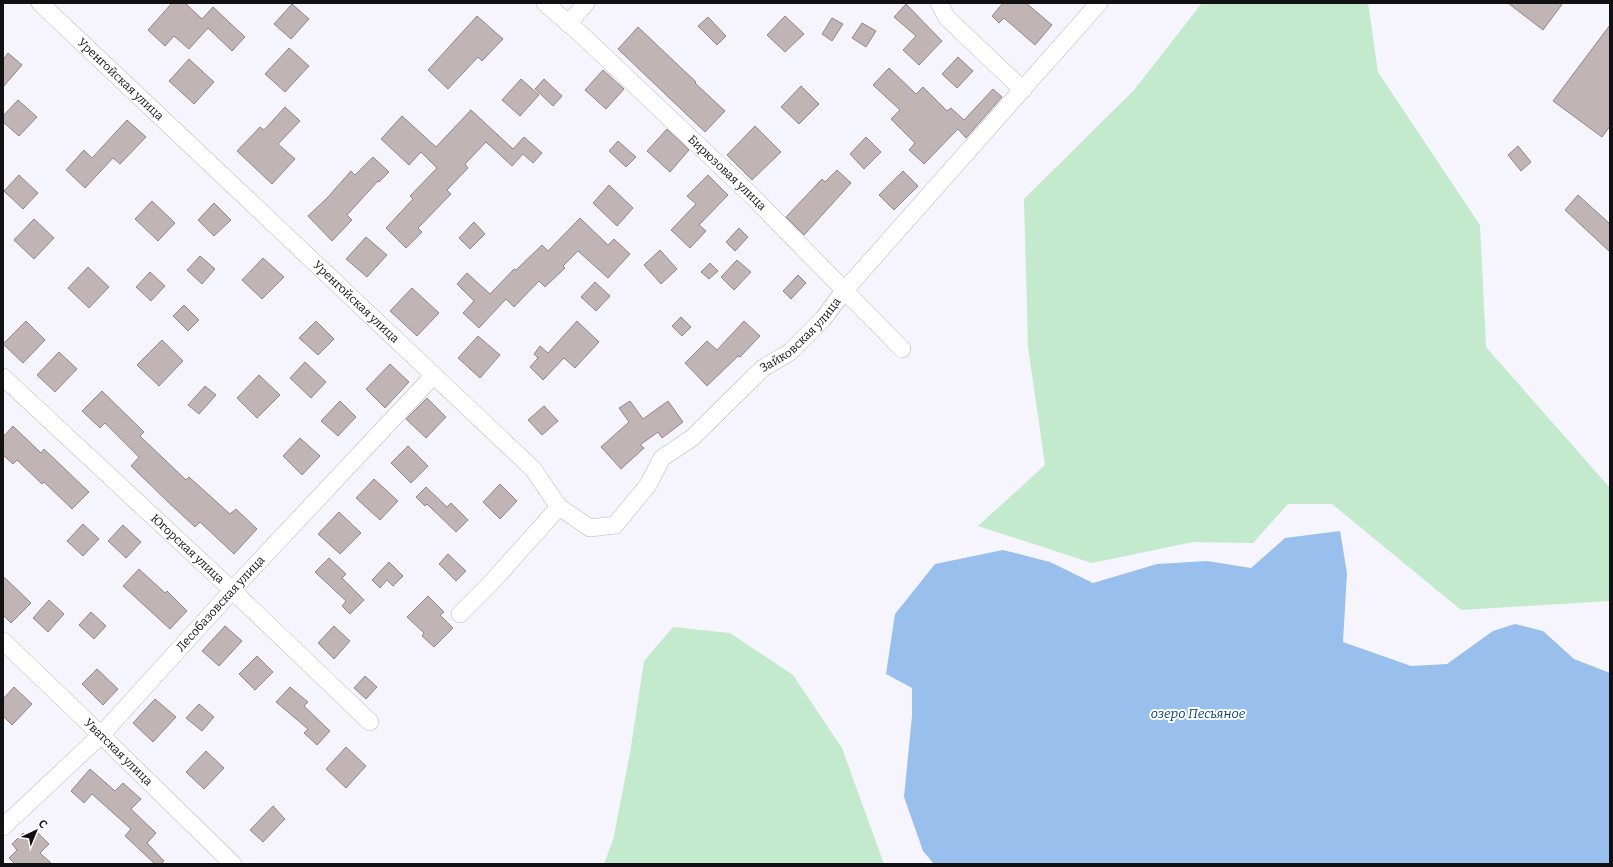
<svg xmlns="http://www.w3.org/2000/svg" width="1613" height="867" font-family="Bitter,serif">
<rect width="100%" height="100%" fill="#f6f5fe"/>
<!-- green -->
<path fill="#c3eacc" d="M1202,3H1368L1378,72L1480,225L1486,347L1610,488V601L1461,610L1332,504H1288L1253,543L1193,542L1092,563L978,526L1045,465L1028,347L1024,199L1134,90Z
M673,627L730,633L793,675L842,748L884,864H604L613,840L630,753L644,661Z"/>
<!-- water -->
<path fill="#99bfed" d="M1340,531L1347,573L1343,642L1411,666L1447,664L1493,631L1515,624L1543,631L1574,659L1610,673V864H934L923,851L904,797L912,716V688L886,674L895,614L935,564L1003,550L1050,562L1093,583L1157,564L1207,561L1251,568L1285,538Z"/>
<!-- building -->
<path fill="#c0b5b4" stroke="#918786" d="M172,3H185L202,19L213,7L245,37L232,51L208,28L189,49L174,36L165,46L148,30Z
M1003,3H1026L1052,25L1035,45L1004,18L999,23L992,16Z
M1508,3H1563L1543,30Z
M292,4L309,19L291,39L274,24Z
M906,4L942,41L919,65L903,50L916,36L894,17Z
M477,16L503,39L482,61L478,57L448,89L428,70Z
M785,16L804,34L785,52L767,35Z
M708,17L726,36L717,45L698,26Z
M832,18L843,24L832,41L822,34Z
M862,23L876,31L866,47L852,38Z
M1610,25V126L1602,137L1553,101Z
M638,27L696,82L695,83L725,111L705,132L618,49Z
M289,48L309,66L285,92L265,74Z
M8,53L22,65L3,87V60Z
M958,57L973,71L957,88L942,74Z
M189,59L214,82L194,104L169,81Z
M889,68L916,94L923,87L947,111L951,108L964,120L993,89L1002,97L966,138L958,129L924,164L909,150L915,143L891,119L900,110L873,85Z
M603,70L624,89L606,109L585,90Z
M521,79L539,95L520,116L502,100Z
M544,79L562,96L553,106L535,89Z
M801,86L819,104L799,124L781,107Z
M18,100L37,117L19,136L3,122V116Z
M285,107L300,121L278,144L295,159L272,184L237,151L260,127L264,130Z
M471,110L513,149L524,137L542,153L533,163L523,154L512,166L486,142L465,164L468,168L447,190L451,194L418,228L422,232L406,248L386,228L413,199L410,196L437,168L421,152L409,165L381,139L402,116L436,147Z
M127,120L146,137L120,164L113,158L85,188L66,170L84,150L92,158Z
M755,126L781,152L752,180L727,155Z
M667,129L689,150L670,172L647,151Z
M866,137L881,152L864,169L850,154Z
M618,141L636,157L626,167L609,151Z
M1518,146L1531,162L1521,171L1508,155Z
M373,157L389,172L379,182L378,181L347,215L352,220L332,241L308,216L328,197L351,171L355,175Z
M837,170L851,183L804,235L786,217L822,179L825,182Z
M903,171L918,186L894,210L879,195Z
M19,175L38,193L23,209L4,191Z
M708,175L728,195L699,225L706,231L690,248L671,230L696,204L687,196Z
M609,185L633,208L617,226L593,203Z
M1578,195L1610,224V252L1565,210Z
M152,201L175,223L158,241L135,219Z
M214,203L231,220L214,236L198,220Z
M580,218L608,245L614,239L630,254L608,278L578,251L563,266L565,268L545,287L539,281L514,307L506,299L479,328L463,313L474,301L457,284L467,273L490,294L514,269L516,270L542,245L548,251Z
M34,219L54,238L34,259L14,240Z
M474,222L485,234L470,249L459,238Z
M739,228L748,237L735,251L726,242Z
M366,237L387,255L367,277L346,259Z
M660,250L677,269L661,284L644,265Z
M200,256L215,269L202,284L187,270Z
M263,258L284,277L262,299L242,280Z
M737,260L751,272L734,290L721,277Z
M710,263L718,271L709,279L701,272Z
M88,267L109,287L89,308L68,288Z
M150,272L165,286L151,301L136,287Z
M798,275L806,283L791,299L783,291Z
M595,282L610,296L596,311L581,297Z
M412,288L439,313L417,336L390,311Z
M184,305L199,320L188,331L173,316Z
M681,317L691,327L682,336L672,326Z
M26,321L45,340L23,363L3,344Z
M316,321L334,339L318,355L299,338Z
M577,321L599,342L575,368L564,358L543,380L530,367L538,358L534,354L540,346L548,353Z
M744,321L760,336L740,357L738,356L707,386L685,363L707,341L717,350Z
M478,336L500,355L480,378L458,358Z
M162,340L183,361L159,386L137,365Z
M59,352L77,369L55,392L37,375Z
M305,362L326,382L311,398L290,378Z
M390,364L409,382L385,408L366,389Z
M259,375L280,395L257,418L237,398Z
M205,386L216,395L199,414L188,405Z
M102,391L144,432L140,436L186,480L189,477L230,514L236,509L257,529L234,554L200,522L195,527L167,501L131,466L139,457L105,423L100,428L82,411Z
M427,398L446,417L426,438L406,419Z
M340,401L356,417L338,436L321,421Z
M630,401L643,419L668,401L683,422L662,438L658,432L640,445L644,448L621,469L601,447L629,422L619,408Z
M544,406L558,421L542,435L528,420Z
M13,426L41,453L44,449L89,492L72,509L44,482L42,484L17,460L13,464L3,455V437Z
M300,438L320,456L302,475L283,456Z
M408,446L428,466L411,483L391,463Z
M374,479L398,501L380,520L356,498Z
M500,484L517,501L500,519L483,502Z
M426,487L447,507L451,503L468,520L456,532L427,504L425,506L416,497Z
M339,512L361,533L340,554L318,534Z
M83,524L99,539L83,556L67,541Z
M123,525L141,542L126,558L108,541Z
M448,554L466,571L456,581L439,564Z
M329,558L346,574L342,578L364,600L350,614L342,606L346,601L315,572Z
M389,562L403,576L393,586L387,580L380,588L372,580Z
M139,569L165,593L167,591L187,611L170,629L123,586Z
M3,576L31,603L11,623L3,615Z
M428,596L444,612L440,615L453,628L434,647L422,636L424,633L407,617Z
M49,600L64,614L48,632L33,618Z
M91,612L106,626L94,639L79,625Z
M225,626L242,641L219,666L202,651Z
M334,626L350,641L334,659L318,643Z
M257,656L273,672L255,690L239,674Z
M97,669L118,689L103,705L82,684Z
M365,676L377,687L366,699L354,688Z
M14,687L32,704L12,725L3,716V699Z
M290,687L308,702L304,706L330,731L317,745L304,733L308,729L276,702Z
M155,699L176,717L153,742L133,723Z
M199,704L214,717L202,731L186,718Z
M346,747L366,766L346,788L326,769Z
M206,751L224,768L204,789L186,772Z
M90,769L115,791L123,783L141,799L131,809L156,833L147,843L164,861L161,864H155L125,836L131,829L92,794L84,803L71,791Z
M273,806L285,819L263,842L250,830Z
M34,829L49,844L40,853L52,864H15L9,858L17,850L12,844L23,833L27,836Z"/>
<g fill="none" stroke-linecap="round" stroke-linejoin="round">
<defs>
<g id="minor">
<path id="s1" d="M40,3L533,469L559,507L490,584L460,614"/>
<path id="s2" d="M545,3L584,37L753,197L902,349"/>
<path d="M939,3L947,18L1023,90"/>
<path d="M568,24L586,3"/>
<path id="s3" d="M3,377L233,591L370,722"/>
<path id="s4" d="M559,507L590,528L615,525L648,485L662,458L692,438L763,368L790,352L823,319L844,291L1099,3"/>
<path id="s5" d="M3,641L101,735L233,864"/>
<path id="s6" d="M3,827L101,735L249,572L434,375"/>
</g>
</defs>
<!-- minor casing -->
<use href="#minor" stroke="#b7b7c0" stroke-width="18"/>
<!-- minor -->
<use href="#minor" stroke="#fff" stroke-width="17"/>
</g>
<g text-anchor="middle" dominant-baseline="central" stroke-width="4" stroke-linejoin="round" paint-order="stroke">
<!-- street labels -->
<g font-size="12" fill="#111114" stroke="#fff">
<text stroke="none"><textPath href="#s1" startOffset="111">Уренгойская улица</textPath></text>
<text stroke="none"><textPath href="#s2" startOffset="249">Бирюзовая улица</textPath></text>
<text stroke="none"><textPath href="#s1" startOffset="435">Уренгойская улица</textPath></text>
<text stroke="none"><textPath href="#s4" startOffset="331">Зайковская улица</textPath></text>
<text stroke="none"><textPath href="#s3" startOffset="252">Югорская улица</textPath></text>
<text stroke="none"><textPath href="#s6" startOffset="312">Лесобазовская улица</textPath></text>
<text stroke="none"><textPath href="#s5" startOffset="160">Уватская улица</textPath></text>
</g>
<!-- water labels -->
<g font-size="13" font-style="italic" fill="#063e75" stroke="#fff">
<text x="1198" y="713">озеро Песьяное</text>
</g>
</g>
<!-- border -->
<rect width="1613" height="867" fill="none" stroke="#111114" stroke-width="8"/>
<!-- north arrow -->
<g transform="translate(36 831) rotate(44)" stroke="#ffffff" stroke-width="3" paint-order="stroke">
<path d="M0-3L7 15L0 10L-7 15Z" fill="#111114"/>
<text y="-6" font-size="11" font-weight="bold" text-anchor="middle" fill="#111114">С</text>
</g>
</svg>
